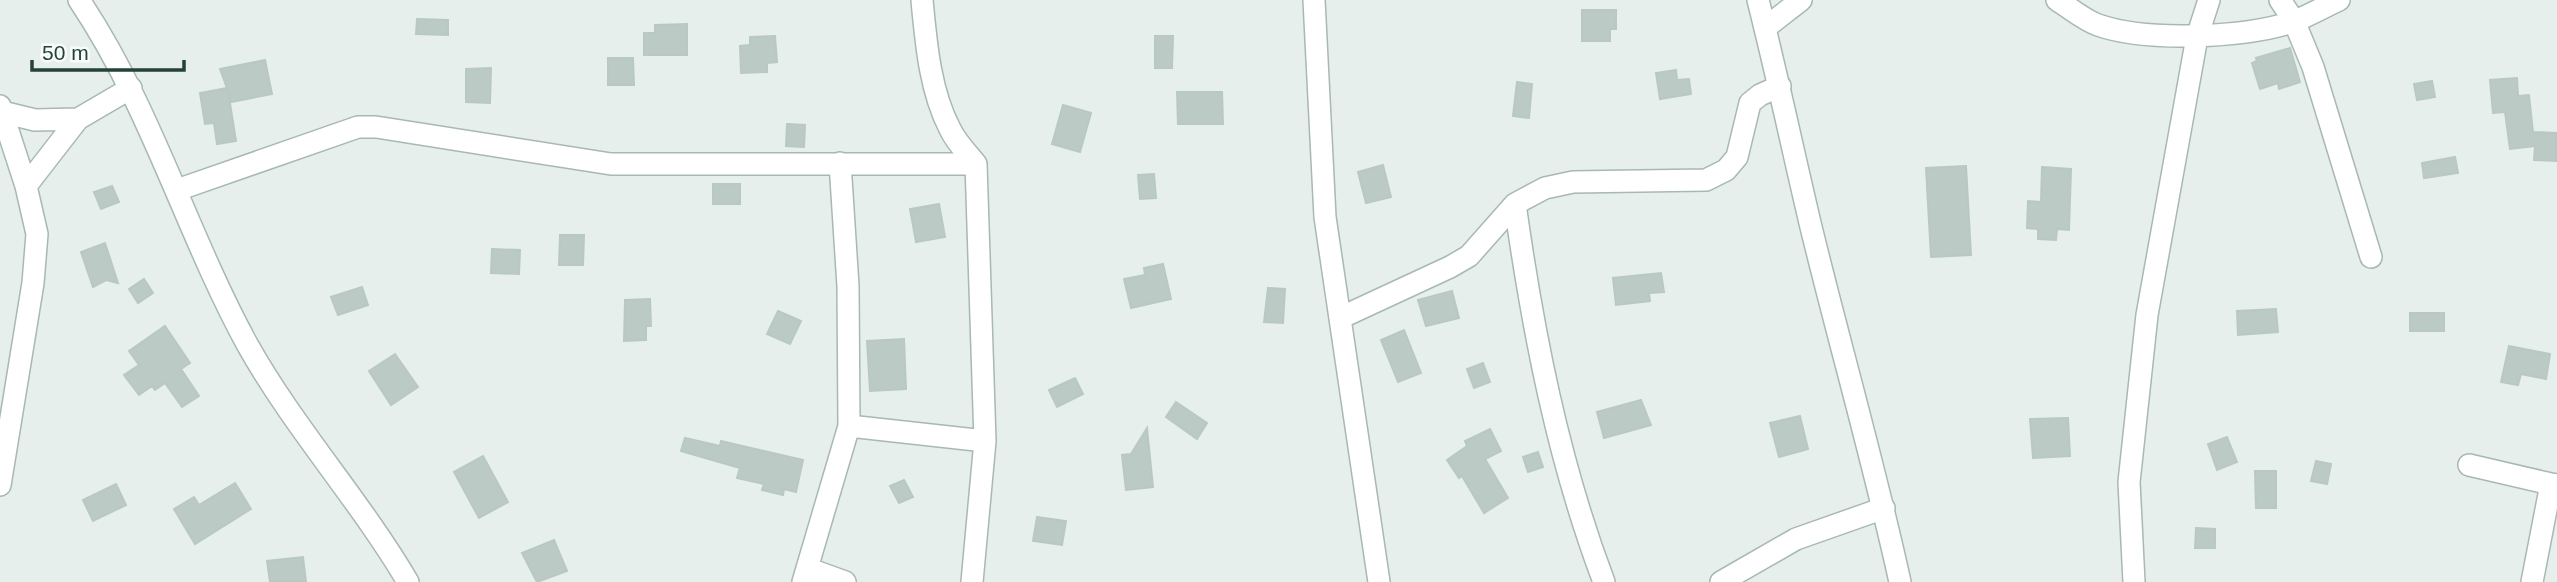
<svg xmlns="http://www.w3.org/2000/svg" width="2557" height="582" font-family="Helvetica,sans-serif">
<rect width="100%" height="100%" fill="#e6efeb"/>
<!-- building -->
<path fill="#bbcac4" stroke="#b8c9c2" stroke-width="2" d="M1582,10H1616V29H1610V41H1582Z
M417,19L448,20V35L416,34Z
M687,24V55H644V33H655V25Z
M775,36L777,62L767,63V72L741,73L740,46L750,45V37Z
M1155,36H1173L1172,68H1155Z
M2290,48L2300,82L2279,89L2278,83L2260,89L2252,63L2257,61L2256,58Z
M608,58H633L634,85H608Z
M265,60L272,94L231,102L228,91L236,141L217,144L214,123L205,124L200,93L227,88L220,69Z
M491,68L490,103L466,102V69Z
M1676,70L1677,80L1689,79L1691,94L1660,99L1656,73Z
M2517,78L2518,96L2529,95L2533,132L2557,133V161L2534,160L2535,146L2510,149L2505,112L2493,113L2490,80Z
M2432,81L2435,97L2417,100L2414,84Z
M1517,82L1532,84L1529,118L1513,116Z
M1177,92H1222L1223,124H1178Z
M1063,105L1091,113L1080,152L1052,144Z
M787,124L805,125L804,147L786,146Z
M2455,157L2458,173L2424,178L2422,163Z
M1383,165L1391,197L1366,203L1358,172Z
M1966,166L1971,255L1931,257L1926,168Z
M2042,167L2071,169L2069,230L2057,229L2056,240L2038,239V229L2027,228L2028,201L2041,202Z
M1154,174L1156,198L1140,199L1138,175Z
M713,184H740V204H713Z
M112,186L119,202L101,209L94,192Z
M939,204L945,237L916,242L910,209Z
M560,235H584L583,265H559Z
M105,243L118,283L106,280L93,287L81,252Z
M492,249L520,250L519,274L491,273Z
M1163,264L1171,299L1131,308L1124,279L1145,275L1144,268Z
M1661,273L1664,292L1649,293L1650,301L1616,305L1613,278Z
M144,279L153,293L138,303L129,289Z
M362,287L368,305L338,315L331,297Z
M1268,288L1285,289L1283,323L1264,322Z
M1452,291L1459,318L1426,326L1418,300Z
M650,299L651,326H646V340L624,341L625,300Z
M2276,309L2278,332L2238,335L2237,311Z
M778,311L801,321L790,344L767,334Z
M2410,313H2444V331H2410Z
M165,326L190,363L181,369L199,396L182,407L165,383L155,390L152,386L139,395L124,375L139,365L129,351Z
M1404,330L1421,373L1398,382L1381,340Z
M904,339L906,389L870,391L867,341Z
M2509,346L2550,354L2546,379L2521,374L2518,385L2501,382Z
M395,354L418,387L391,405L369,371Z
M1483,363L1490,382L1474,388L1467,369Z
M1075,378L1083,394L1057,407L1049,390Z
M1641,400L1651,425L1604,438L1597,412Z
M1176,402L1207,423L1197,439L1166,417Z
M1800,416L1808,449L1779,457L1770,423Z
M2068,418L2070,456L2033,458L2030,419Z
M1147,428L1153,487L1126,490L1122,455L1131,454Z
M1490,429L1501,451L1485,459L1508,498L1484,513L1462,476L1459,478L1447,460L1467,446L1465,441Z
M2227,437L2237,462L2217,470L2208,444Z
M685,438L720,446L721,441L803,460L796,492L784,489L783,495L762,490L764,484L737,478L740,468L681,451Z
M1538,452L1543,467L1528,472L1523,457Z
M483,456L508,502L479,518L454,472Z
M2316,461L2331,464L2327,484L2311,481Z
M2255,471H2276V508H2256Z
M904,480L913,497L899,503L890,486Z
M235,483L251,509L195,544L174,509L194,497L199,505Z
M116,484L126,505L93,521L83,500Z
M1037,517L1066,521L1062,545L1033,541Z
M2196,528L2215,529V548H2195Z
M554,540L567,571L537,582L522,553Z
M303,557L306,582H270L267,561Z"/>
<g fill="none" stroke-linecap="round" stroke-linejoin="round">
<defs>
<path id="minor" d="M79,0C151,107 186,232 247,344C294,428 359,499 408,582
M922,0C926,43 930,91 950,129C956,142 967,153 976,164L985,441L972,582
M1314,0L1325,217L1379,582
M2057,0C2070,8 2084,20 2098,25C2146,42 2247,38 2295,21C2310,15 2324,7 2339,0
M2280,0L2294,21L2313,67L2371,257
M1765,28L1801,0
M0,106L26,186L37,234L33,283L0,485
M2,112L35,120L78,119L131,88
M26,186L78,119
M177,190L358,127H376L611,164H976
M1340,318L1450,267L1469,256L1515,204
M849,426L985,441
M2469,465L2551,484
M809,569L845,582
M803,582L849,426L848,286L840,163
M1604,582C1558,461 1533,332 1515,204L1545,188L1573,182L1706,180L1726,170L1737,157L1750,103L1760,95L1780,86
M1721,582L1796,539L1884,508
M2134,582L2129,482L2147,315L2197,37L2209,0
M2532,582L2551,484L2557,485"/>
<path id="tertiary" d="M1758,0C1777,75 1793,151 1811,227C1840,346 1874,463 1900,582"/>
</defs>
<!-- minor casing -->
<use href="#minor" stroke="#a8b8b2" stroke-width="24"/>
<!-- tertiary casing -->
<use href="#tertiary" stroke="#a8b8b2" stroke-width="24"/>
<!-- minor -->
<use href="#minor" stroke="#fff" stroke-width="21"/>
<!-- tertiary -->
<use href="#tertiary" stroke="#fff" stroke-width="21"/>
</g>
<!-- scale -->
<path d="M32 60v10h152v-10" fill="none" stroke="#24423a" stroke-width="3.5"/>
<text x="42" y="60" font-size="21" fill="#24423a" stroke="#f7fbf9" stroke-width="5" paint-order="stroke">50 m</text>
</svg>
